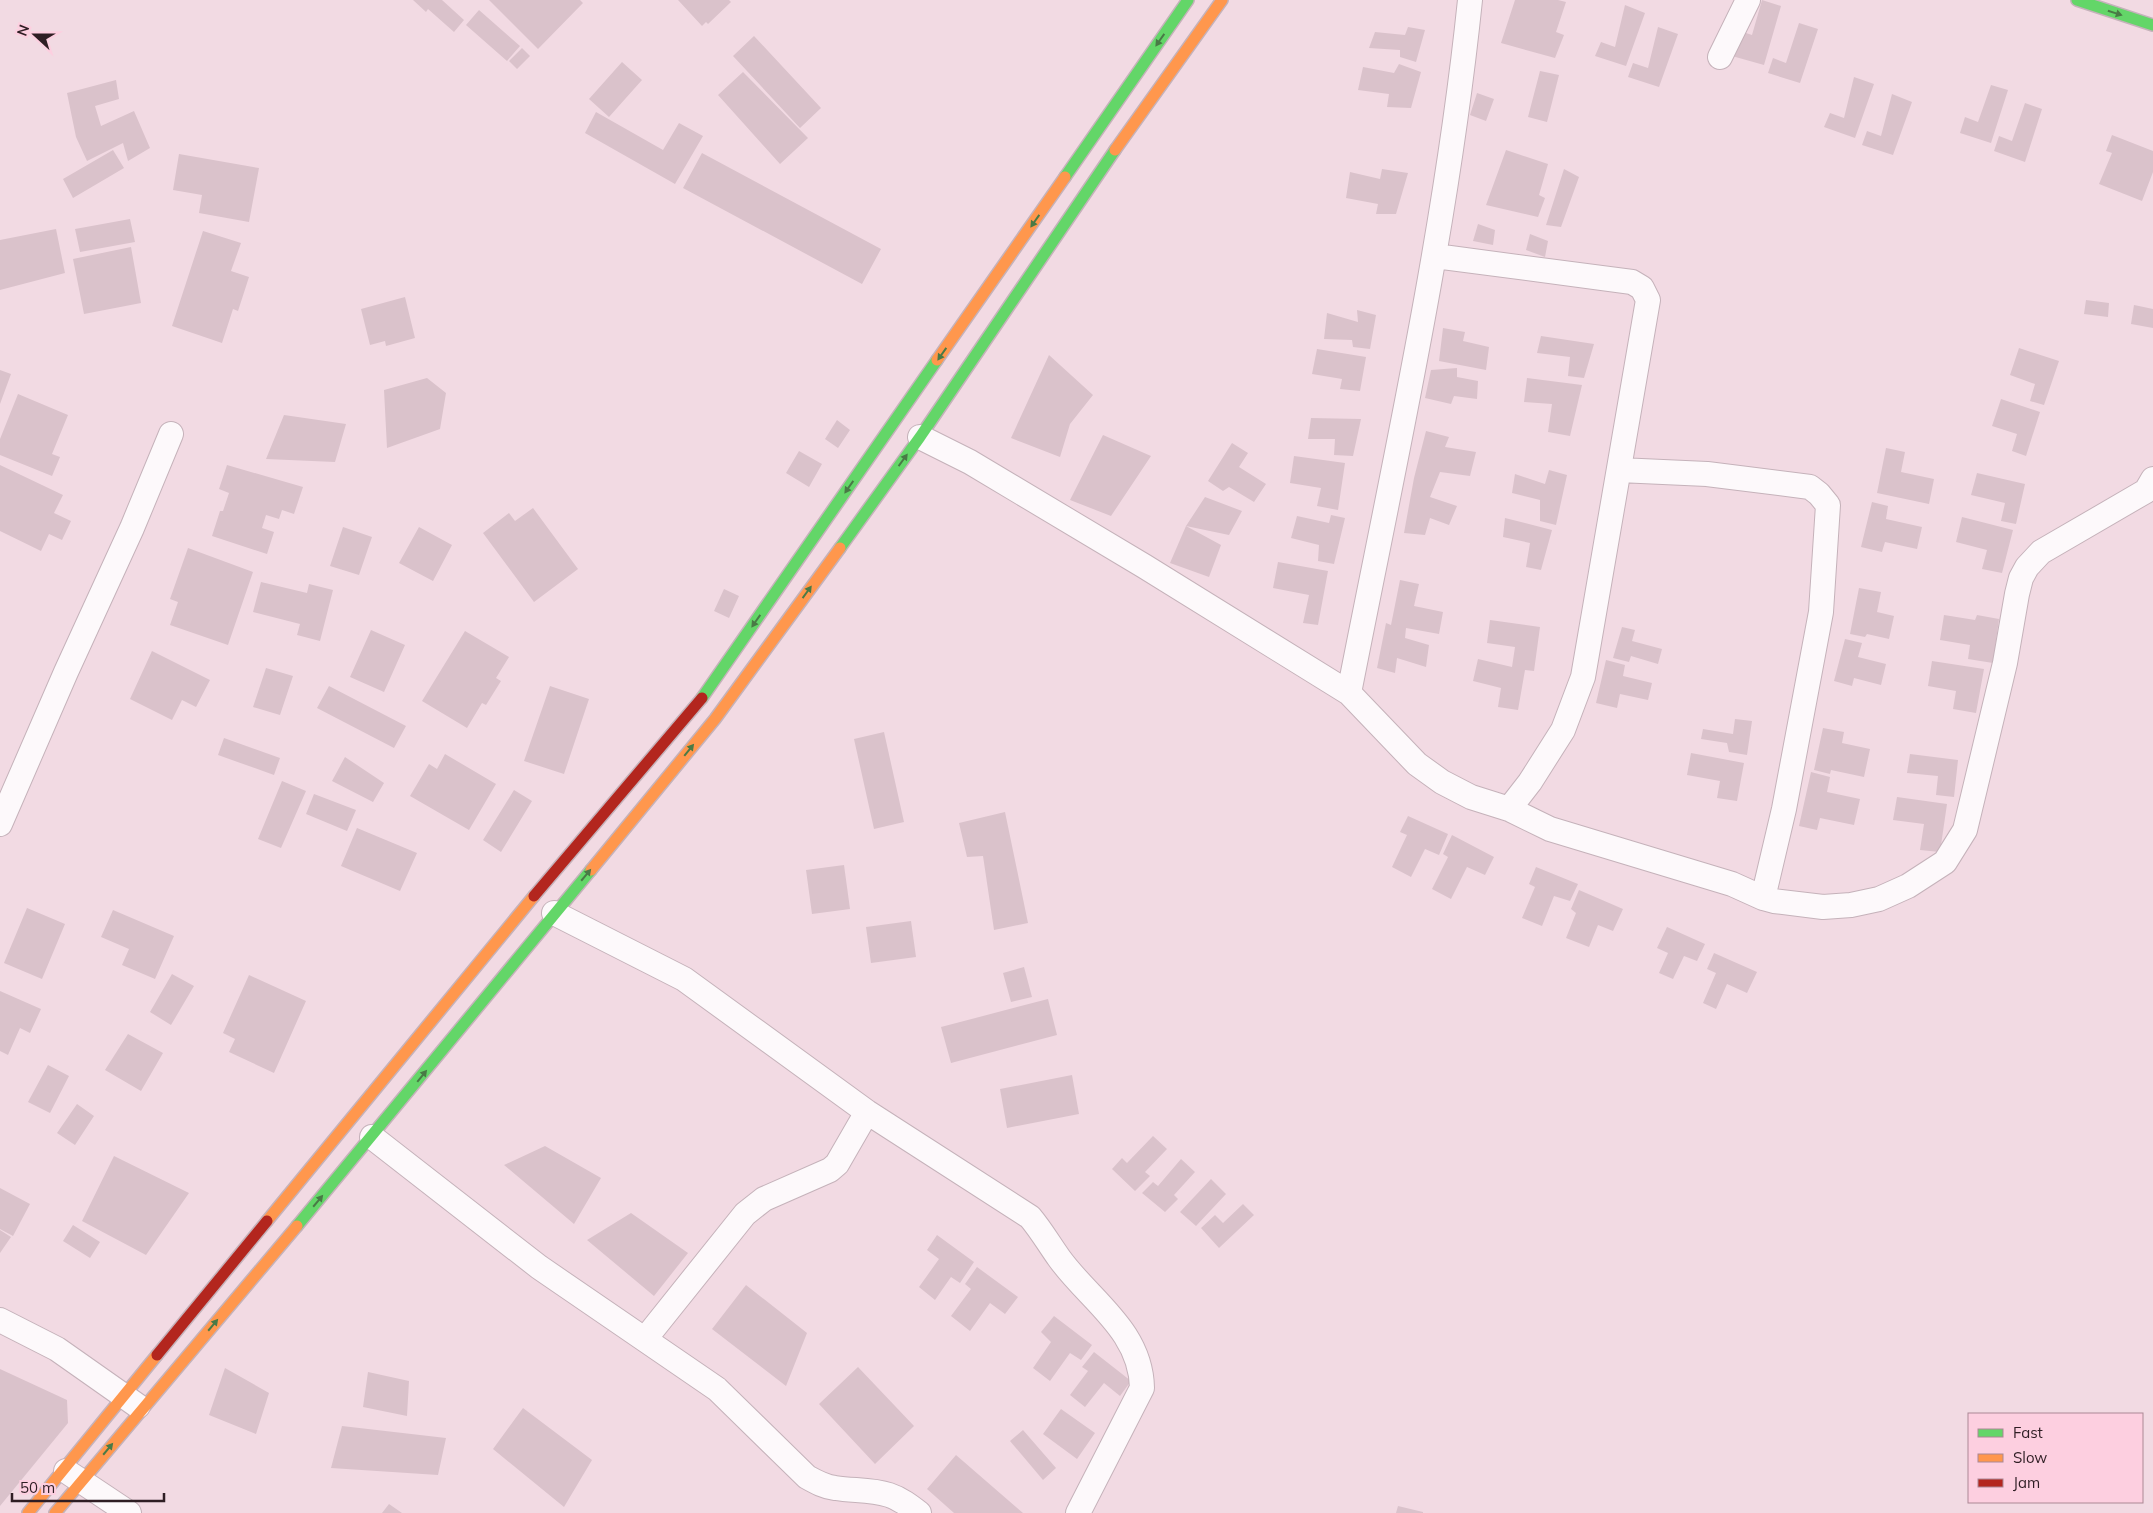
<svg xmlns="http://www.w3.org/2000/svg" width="2153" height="1513" font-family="Mulish,sans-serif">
<rect width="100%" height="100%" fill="#f2dae3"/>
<!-- building -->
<path fill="#dac2cb" d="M413,0H442L464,20L454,32L428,9L426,12Z
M489,0H580L583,3L538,49Z
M678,0H729L731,2L708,24L706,22L702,26Z
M1515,0H1558L1566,2L1556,32L1564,35L1555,58L1501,43Z
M1762,0L1781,6L1764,65L1732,56L1740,31L1752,35Z
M1625,5L1645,13L1626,66L1595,56L1601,42L1615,47Z
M479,10L520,46L507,61L466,25Z
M1799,23L1818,29L1800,83L1768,73L1773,58L1786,63Z
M1408,27L1425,30L1416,62L1400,57V50L1369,48L1375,32L1405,35Z
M1658,27L1678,34L1659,87L1628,77L1633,63L1648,68Z
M754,36L821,108L800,128L733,56Z
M522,48L530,56L517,69L509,61Z
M622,62L642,80L609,117L589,99Z
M1399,64L1421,72L1411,108L1387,107L1389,94L1358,90L1363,67L1394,73Z
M1540,71L1559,75L1547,122L1528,117Z
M743,72L808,138L780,164L718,95Z
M1854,77L1874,84L1855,138L1824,127L1830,113L1844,118Z
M116,80L119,99L95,106L101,126L134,111L150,148L128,161L123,143L87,161L76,137L67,93Z
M1991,85L2008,90L1991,143L1960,133L1965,117L1978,122Z
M1477,93L1494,99L1486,121L1470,115Z
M1892,94L1912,102L1893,155L1862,145L1867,131L1881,136Z
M2025,103L2042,109L2025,162L1994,151L1999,136L2012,141Z
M596,112L663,150L679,123L703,136L675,184L585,133Z
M2112,135L2153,151V172L2142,201L2099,184L2112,153L2106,151Z
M113,150L124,168L73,198L63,179Z
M1506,150L1548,164L1539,195L1545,198L1538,217L1486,205Z
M702,153L881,249L862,284L683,188Z
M179,154L259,168L249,222L199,213L202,195L173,190Z
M1382,169L1408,173L1396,214H1376L1378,204L1346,198L1350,172L1380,179Z
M1564,169L1579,177L1561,227L1546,225Z
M130,219L135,242L80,252L75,229Z
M1478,224L1495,230L1493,245L1473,241Z
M56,229L65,273L0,290V240Z
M203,231L241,243L231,271L249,277L238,311L233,309L222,343L172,326Z
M1530,234L1548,241L1545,257L1526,250Z
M131,247L141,303L84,314L73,259Z
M405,297L415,338L386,346L385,341L370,345L361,309Z
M2086,300L2109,303L2108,317L2084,314Z
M2134,305L2153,309V328L2131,324Z
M1357,310L1376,315L1370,349L1353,347L1352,340L1324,339L1327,313L1358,322Z
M1443,328L1465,332L1463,341L1489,347L1486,370L1439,361Z
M1541,336L1594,344L1584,378L1568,376L1570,357L1537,353Z
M2019,348L2059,361L2044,405L2030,401L2035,384L2010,375Z
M1317,349L1366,357L1360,391L1340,389L1342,379L1312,374Z
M1049,355L1093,395L1070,424L1060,457L1011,438Z
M1457,368V377L1478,381L1477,399L1454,396L1451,404L1425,398L1431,370Z
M0,370L11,374L0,404Z
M427,378L446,393L440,429L387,448L384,390Z
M1527,378L1582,385L1570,436L1548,432L1552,404L1524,402Z
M18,394L68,415L52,454L60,457L52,476L0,455V439Z
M2001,399L2040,412L2026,456L2012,451L2017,434L1992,426Z
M284,415L346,424L335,462L266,459Z
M1311,418L1361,419L1353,456L1334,455L1335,439H1308Z
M837,420L850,430L838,448L825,439Z
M1426,431L1449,437L1445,447L1476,452L1470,476L1440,472L1430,497L1457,506L1449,525L1430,518L1425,535L1404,533L1414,478Z
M1103,435L1151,456L1111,516L1070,500Z
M1232,443L1248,453L1239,467L1266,484L1254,502L1229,487L1223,491L1208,481Z
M1886,448L1905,452L1901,472L1934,479L1929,504L1877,493Z
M799,451L822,464L809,487L786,473Z
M1294,456L1345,463L1338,510L1317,506L1321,488L1290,483Z
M0,465L63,495L54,513L71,521L62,540L49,534L41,551L0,531Z
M227,465L303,487L294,514L282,510L279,519L266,515L262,528L274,532L267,554L212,536L220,511H223L229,493L219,489Z
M1549,470L1567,475L1556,525L1540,521V500L1512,493L1515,474L1545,484Z
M1977,473L2025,484L2016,524L2001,521L2005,503L1971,495Z
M1205,497L1242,511L1229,535L1186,526Z
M1872,502L1888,506L1886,519L1922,527L1917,549L1885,542L1882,552L1861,547Z
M533,508L578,569L534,602L483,533L509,513L515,521Z
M1331,515L1345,518L1334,564L1318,561L1319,545L1291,538L1297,516L1329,523Z
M1962,517L2013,530L2002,573L1982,569L1987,550L1956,542Z
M1505,518L1552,530L1541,570L1526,567L1530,543L1503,537Z
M1186,526L1221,545L1209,577L1170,563Z
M343,527L372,537L359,575L330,566Z
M419,527L452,545L433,581L399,563Z
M188,548L253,572L228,645L170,625L178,602L170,599Z
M1278,562L1328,571L1318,625L1303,623L1309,595L1273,588Z
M1400,580L1419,584L1414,606L1443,612L1439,634L1406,628L1405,638L1429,645L1426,667L1397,658L1395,673L1377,668L1386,623L1391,625Z
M261,582L307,593L309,584L333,590L320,641L297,635L300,624L253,612Z
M1859,588L1881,592L1877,612L1894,616L1889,639L1867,634L1865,637L1850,634Z
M724,589L739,596L729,618L714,611Z
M1944,615L1975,620L1977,615L1999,619L1993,663L1968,659L1970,645L1940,640Z
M1490,620L1540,627L1534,671L1525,670L1518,710L1498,707L1501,688L1473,681L1478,659L1512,667L1515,647L1487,643Z
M1622,627L1635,630L1632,641L1662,649L1658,664L1631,656L1629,662L1613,658Z
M371,630L405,645L384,692L350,677Z
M465,631L509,657L496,678L501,681L486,705L482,703L467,728L422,701Z
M1845,639L1862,643L1858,657L1886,664L1881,685L1854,678L1852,686L1834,681Z
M152,651L210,680L196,707L182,700L172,720L130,699Z
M1606,660L1625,665L1623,676L1652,683L1648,700L1620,694L1617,708L1596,703Z
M1932,661L1984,669L1976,713L1953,709L1956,691L1928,686Z
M266,668L293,676L280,715L253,707Z
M329,686L406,726L394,748L317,708Z
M550,686L589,699L564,774L524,761Z
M1735,719L1752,721L1747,755L1729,752L1727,743L1701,739L1703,729L1733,734Z
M1823,728L1844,732L1842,743L1870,749L1864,777L1831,770L1830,774L1814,770Z
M884,732L904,822L874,829L854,739Z
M224,738L280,758L274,775L218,755Z
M1691,753L1744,763L1737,801L1717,798L1720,781L1687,775Z
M445,754L496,784L469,830L410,796L429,764L437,769Z
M1910,754L1958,760L1954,797L1936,795L1938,776L1907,773Z
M345,757L384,783L373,802L332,781Z
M1811,772L1830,777L1827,792L1860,799L1854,825L1820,818L1817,830L1799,826Z
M282,781L306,791L281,848L258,839Z
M514,790L532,801L501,852L483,840Z
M314,794L356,810L347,831L306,814Z
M1897,797L1947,804L1940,852L1920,850L1924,824L1893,820Z
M1005,812L1028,923L994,930L983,856L967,857L959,823Z
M1408,816L1448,834L1439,855L1425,849L1411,877L1392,867L1407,835L1400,832Z
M357,828L417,853L400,891L341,866Z
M1452,835L1494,857L1485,875L1467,867L1451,899L1432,889L1448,857L1443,854Z
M844,865L850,909L812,914L806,870Z
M1536,867L1578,884L1570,901L1554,896L1542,926L1522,918L1535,887L1529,884Z
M1579,890L1623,909L1613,931L1598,925L1589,947L1566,938L1576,913L1571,909Z
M27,908L65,924L42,979L4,963Z
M113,910L174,936L155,979L122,965L129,949L101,937Z
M911,921L916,957L871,963L866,927Z
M1667,927L1705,944L1697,961L1684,956L1673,979L1659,973L1668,953L1657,948Z
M1714,953L1757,972L1747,993L1727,984L1716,1009L1703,1003L1716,973L1707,969Z
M1024,967L1032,997L1011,1002L1003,973Z
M172,974L194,986L171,1025L150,1012Z
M249,975L306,1001L274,1073L229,1052L235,1039L223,1033Z
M0,991L41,1009L30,1033L20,1028L8,1055L0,1051Z
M1048,999L1057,1035L951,1063L941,1027Z
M128,1034L163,1053L141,1091L105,1070Z
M48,1065L69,1076L50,1113L28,1102Z
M1072,1075L1079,1114L1007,1128L1000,1089Z
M77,1104L94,1116L75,1145L57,1133Z
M1153,1136L1167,1149L1145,1172L1150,1176L1135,1191L1112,1169L1122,1158L1127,1163Z
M545,1146L601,1178L574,1224L504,1165Z
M114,1156L189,1193L146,1255L82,1221Z
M1181,1159L1195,1172L1174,1195L1178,1199L1165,1212L1142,1193L1153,1182L1158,1186Z
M1211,1179L1226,1194L1196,1226L1180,1212Z
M0,1188L30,1204L13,1236L0,1229Z
M1243,1204L1254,1215L1219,1248L1201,1228L1215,1215L1223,1223Z
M631,1213L688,1253L654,1296L587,1240Z
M73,1225L100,1242L90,1258L63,1241Z
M0,1230L11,1237L0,1253Z
M937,1235L974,1262L960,1283L951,1277L935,1300L919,1287L939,1259L927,1250Z
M977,1267L1018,1297L1005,1314L990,1303L970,1331L951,1316L971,1289L965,1284Z
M746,1285L807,1333L786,1386L712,1329Z
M1054,1316L1092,1345L1081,1360L1070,1353L1050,1381L1033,1368L1051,1342L1041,1332Z
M1094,1352L1131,1381L1120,1396L1104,1383L1085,1407L1070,1395L1088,1371L1082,1367Z
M858,1367L914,1426L875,1464L819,1404Z
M225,1368L269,1393L256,1434L209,1415Z
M0,1369L67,1400L68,1423L0,1506Z
M368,1372L409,1381L407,1416L363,1407Z
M523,1408L592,1460L564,1507L493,1449Z
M1061,1409L1095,1433L1077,1459L1043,1434Z
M342,1426L446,1438L438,1475L331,1468Z
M1023,1430L1056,1468L1043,1480L1010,1441Z
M956,1455L1023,1513H954L927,1489Z
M389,1504L402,1513H382Z
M1398,1506L1423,1512V1513H1396Z"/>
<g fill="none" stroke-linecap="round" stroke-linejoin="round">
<defs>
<path id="street" d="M1470,0C1446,233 1394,463 1349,693L1417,764L1442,782L1471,797L1509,809L1550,829L1732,884L1763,898L1774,901L1823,907L1851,905L1879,899L1908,886L1945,862L1965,830L2005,663L2017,594L2021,578L2027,567L2041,552L2146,491L2153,479
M1720,57L1748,0
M1435,256L1632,282L1642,288L1648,300L1583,677L1563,730L1530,782L1509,809
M920,437L970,462L1144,566L1349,693
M1619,470L1707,474L1810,487L1819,494L1828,505L1821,612L1784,809L1763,898
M0,824L66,672L132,528L171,434
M554,913L684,979L867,1112L1030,1217C1041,1230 1049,1244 1059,1258C1089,1300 1141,1330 1142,1388L1078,1513
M372,1137L539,1267L717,1389L807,1477C816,1482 825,1487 835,1488C854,1491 871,1489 889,1495C901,1499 910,1506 919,1513
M0,1320L57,1349L138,1406
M645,1339L745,1214L764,1199L830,1170L837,1164L867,1112
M66,1471L129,1513"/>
<path id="fast" d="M2077,0L2153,25
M1065,177L1188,0
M840,548L920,437L1115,150
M702,698L937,360
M297,1226L591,870"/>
<path id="slow" d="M1115,150L1222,0
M937,360L1065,177
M591,870L715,719L840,548
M267,1221L534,896
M28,1513L157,1355
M55,1513L297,1226"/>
<path id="jam" d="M534,896L702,698
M157,1355L267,1221"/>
</defs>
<!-- street casing -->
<use href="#street" stroke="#c5b2ba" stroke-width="26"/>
<!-- fast casing -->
<use href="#fast" stroke="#c5b2ba" stroke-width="14"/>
<!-- slow casing -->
<use href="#slow" stroke="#c5b2ba" stroke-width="14"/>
<!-- jam casing -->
<use href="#jam" stroke="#c5b2ba" stroke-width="14"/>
<!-- street -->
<use href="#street" stroke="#fdf9fb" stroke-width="24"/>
<!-- fast -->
<use href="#fast" stroke="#63d668" stroke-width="11"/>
<!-- slow -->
<use href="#slow" stroke="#ff974d" stroke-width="11"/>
<!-- jam -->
<use href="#jam" stroke="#b3261e" stroke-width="11"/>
</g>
<!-- one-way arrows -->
<defs><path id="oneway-solid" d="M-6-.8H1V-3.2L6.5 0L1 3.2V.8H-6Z" transform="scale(1.25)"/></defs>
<g fill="#497a46">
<use href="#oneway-solid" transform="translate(2115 13) rotate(18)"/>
<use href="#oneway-solid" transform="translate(1160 40) rotate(125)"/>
<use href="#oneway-solid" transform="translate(1035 221) rotate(125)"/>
<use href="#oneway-solid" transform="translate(942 354) rotate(125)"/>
<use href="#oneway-solid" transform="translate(903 460) rotate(-54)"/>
<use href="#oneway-solid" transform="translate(849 487) rotate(125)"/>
<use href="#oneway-solid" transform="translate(807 592) rotate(-54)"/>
<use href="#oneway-solid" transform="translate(756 621) rotate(125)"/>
<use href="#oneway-solid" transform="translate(689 750) rotate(-51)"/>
<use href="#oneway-solid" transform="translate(586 875) rotate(-50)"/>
<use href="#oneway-solid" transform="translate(422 1076) rotate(-51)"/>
<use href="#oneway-solid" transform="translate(318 1201) rotate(-50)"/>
<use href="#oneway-solid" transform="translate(213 1325) rotate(-50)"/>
<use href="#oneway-solid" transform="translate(108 1449) rotate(-50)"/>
</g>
<!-- legend -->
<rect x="1968" y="1413" width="175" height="90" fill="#fdcfe0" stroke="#ab8895"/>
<rect x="1978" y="1429" width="25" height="8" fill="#63d668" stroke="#ab8895"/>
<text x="2013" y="1438" font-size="15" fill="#2f1e24">Fast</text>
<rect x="1978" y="1454" width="25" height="8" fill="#ff974d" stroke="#ab8895"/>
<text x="2013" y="1463" font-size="15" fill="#2f1e24">Slow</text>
<rect x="1978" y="1479" width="25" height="8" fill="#b3261e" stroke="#ab8895"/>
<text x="2013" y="1488" font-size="15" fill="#2f1e24">Jam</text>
<!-- north arrow -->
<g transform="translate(35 35) rotate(291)" stroke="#fdcfe0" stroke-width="4" paint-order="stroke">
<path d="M0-4L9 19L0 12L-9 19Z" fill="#2f1e24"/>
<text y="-8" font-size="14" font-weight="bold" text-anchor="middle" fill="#2f1e24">N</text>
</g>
<!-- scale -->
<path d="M12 1493v8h152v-8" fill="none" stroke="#2f1e24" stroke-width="2.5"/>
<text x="20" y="1493" font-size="15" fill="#2f1e24" stroke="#fdcfe0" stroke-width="4" paint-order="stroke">50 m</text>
</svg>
